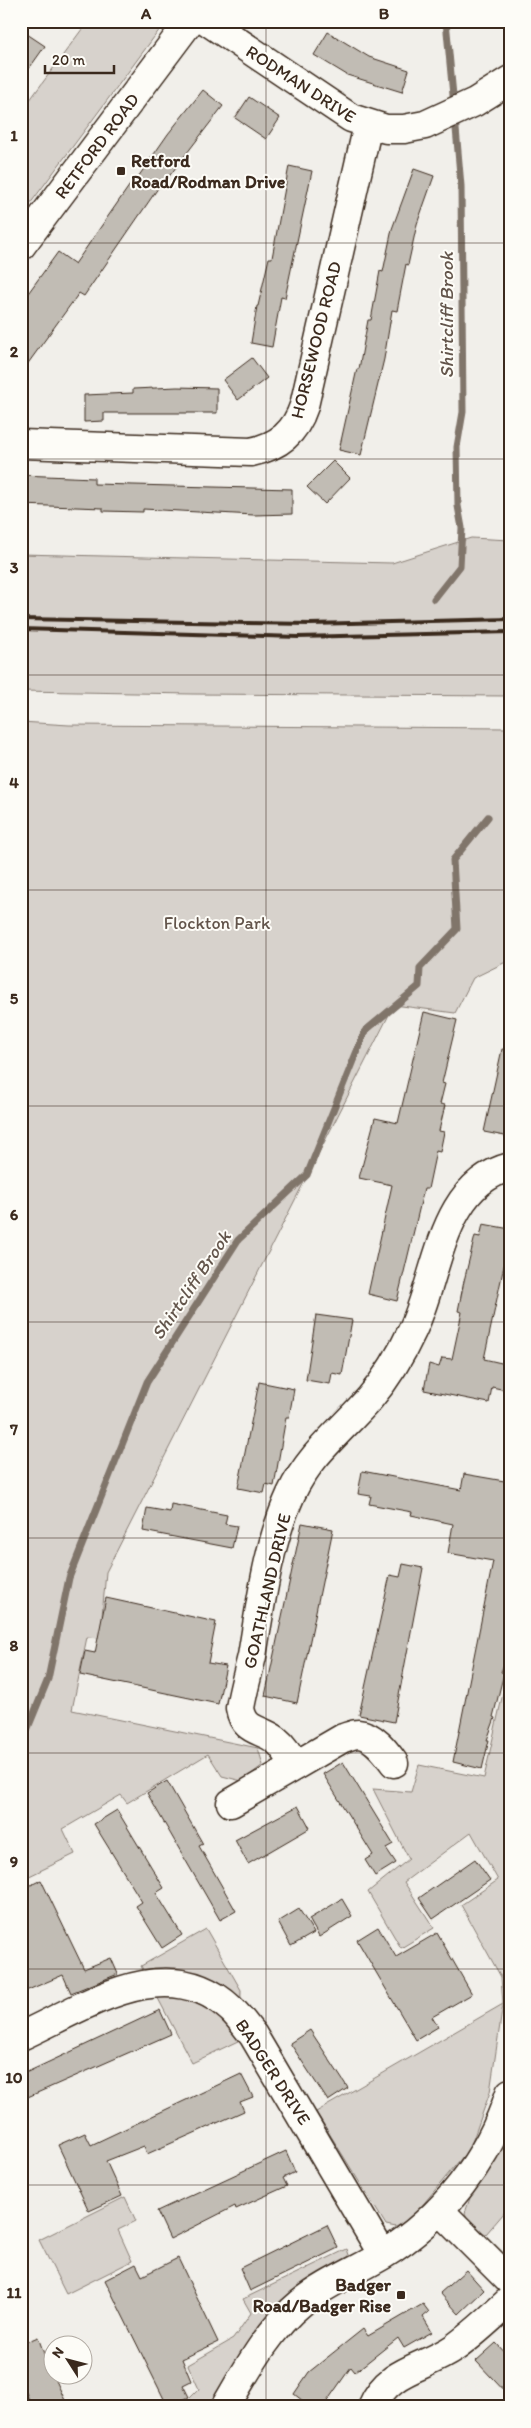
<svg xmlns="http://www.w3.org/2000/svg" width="531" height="2428" font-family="Itim,sans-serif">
<rect width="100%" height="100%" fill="#f1efea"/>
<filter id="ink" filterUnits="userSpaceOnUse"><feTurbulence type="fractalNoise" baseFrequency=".02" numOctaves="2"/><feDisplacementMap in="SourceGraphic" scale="10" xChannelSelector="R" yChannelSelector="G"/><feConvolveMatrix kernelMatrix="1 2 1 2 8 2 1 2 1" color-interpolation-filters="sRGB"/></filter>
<g filter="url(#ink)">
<!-- green -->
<path fill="#d7d2cc" stroke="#897e75" d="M88,21H166L21,216V112Z
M471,538L510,540V696L192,694L21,691V554L392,563Z
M21,722L69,725L510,728V960L473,978L455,1013L394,1005L106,1572L100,1638L87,1637L72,1710L258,1748L263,1765L242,1781L222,1776L208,1754L127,1803L121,1795L63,1829L75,1854L21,1880Z
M510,1662V1997L503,2004L490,2092L470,2148L410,2220L396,2227L386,2225L316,2112L503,2004L501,1977L461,1905L498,1880L471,1832L404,1882L434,1928L401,1948L368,1892L409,1859L373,1789L411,1792L419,1765L484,1778Z
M206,1929L241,1990L240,2040L192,2063L141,1966Z
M510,2134V2206L486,2234L471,2227L465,2213L470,2198Z
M125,2197L136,2221L118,2230L132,2261L66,2294L39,2240Z
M347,2249L350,2258L211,2407H181L199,2389L188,2365L233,2339L251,2313L243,2299Z"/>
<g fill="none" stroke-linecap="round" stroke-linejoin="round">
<!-- stream -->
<path stroke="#80746b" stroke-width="7" d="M446,21L454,106
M434,599L460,566L462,528L458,506L457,447L463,412L461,186L455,117
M21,1745L48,1679L69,1578L147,1382L238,1240L307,1175L365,1031L419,986L420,968L457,929L453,860L488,817"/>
</g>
<!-- building -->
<path fill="#c1bcb4" stroke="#3b2a1e" d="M21,30L45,46L21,80Z
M328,32L369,57L409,70L402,92L347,75L314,55Z
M203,90L223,106L167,179L165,178L84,296L79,293L21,373V303L58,252L75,264L134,179L136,180L168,134Z
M249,97L280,118L266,139L235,118Z
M289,166L312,171L285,298L281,297L272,347L251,343L257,306H258L269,258H272Z
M414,169L434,176L417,224L408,265L406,264L397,311L392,310L384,359L361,455L339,450L357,369H359L368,320H371L380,271L383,272L392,229Z
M252,358L267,378L238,400L223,380Z
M177,387L217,388V413H104V421L84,422V395L133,393V389Z
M333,461L350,478L325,504L307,487Z
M21,475L94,478V484L292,489V514L254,515L143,509V512L103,511V508L21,505Z
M424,1012L457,1020L442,1083L445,1084L440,1104L445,1105L439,1131L444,1132L440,1152L436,1151L428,1189H424L397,1301L368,1294L392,1185L359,1178L375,1118L398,1123Z
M502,1049L510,1050V1137L484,1132Z
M483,1224L510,1229V1238L484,1359L510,1365V1391L492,1387L489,1403L424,1390L429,1364L439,1367L442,1358L452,1359L462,1312L458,1311L464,1281L475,1236L480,1237Z
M316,1315L352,1320L342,1375L332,1373L330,1384L306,1380Z
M259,1382L294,1389L289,1417H286L274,1486L266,1484L264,1493L238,1488Z
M362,1471L461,1490L464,1474L510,1482V1648L501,1672L504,1673L493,1717L495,1718L487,1740H489L482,1769L453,1762L493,1561L448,1553L453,1524L411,1515L412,1512L369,1504L371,1496L358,1494Z
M171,1504L227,1515L225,1524L237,1526L232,1548L143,1531L147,1508L170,1512Z
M302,1523L333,1529L297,1703L265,1696Z
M403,1564L423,1568L394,1722L359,1715L390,1575L400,1577Z
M106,1598L216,1622L208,1663L226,1666L218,1704L80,1675L85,1651L95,1653Z
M343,1762L393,1844L386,1848L396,1863L375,1876L365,1860L373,1855L323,1774Z
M167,1781L203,1844L199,1846L236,1911L220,1920L147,1793Z
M298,1806L310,1828L248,1864L235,1840Z
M117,1810L164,1888L156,1893L182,1935L162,1948L136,1906L142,1902L94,1824Z
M475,1859L490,1880L433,1919L419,1898Z
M41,1880L84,1969L111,1958L118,1974L71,1993L63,1975L21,1993V1890Z
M342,1899L352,1916L319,1937L309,1919Z
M299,1909L314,1933L291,1946L278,1922Z
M378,1927L396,1957L437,1933L472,1994L432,2017L438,2027L416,2040L357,1940Z
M160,2010L171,2034L21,2100V2075Z
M310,2030L348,2088L328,2101L290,2043Z
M241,2074L253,2097L240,2102L244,2111L147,2154L144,2146L106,2161L122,2196L89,2211L58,2145L85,2133L91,2145Z
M286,2151L295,2172L283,2178L287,2186L236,2209L235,2206L170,2239L157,2211Z
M327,2225L338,2248L250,2291L240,2268Z
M178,2258L218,2342L182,2359L191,2381L183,2385L189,2397L168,2407L105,2280L136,2264L142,2276Z
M466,2270L484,2290L459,2314L440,2293Z
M423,2304L429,2312L423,2317L432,2332L404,2348L398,2338L355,2372L351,2367L323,2407H311L294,2394L309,2372L363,2329L368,2336Z
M38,2337L52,2376H54L68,2407H32L21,2380V2344Z
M496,2343L510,2358V2397L476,2361Z"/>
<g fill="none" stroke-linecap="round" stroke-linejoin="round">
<defs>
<path id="minor" d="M207,21L351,118L386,129H404L425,125L475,102L510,80
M21,444L251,452C279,446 295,433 304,406L368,125
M295,1766C290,1757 285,1747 276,1740C260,1728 244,1732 240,1708C243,1690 248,1673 252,1656C261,1602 268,1544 291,1494C309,1455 342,1430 370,1398C387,1378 401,1355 412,1331C439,1276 440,1185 510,1167
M231,1803L343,1738C347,1737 353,1734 358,1734C374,1735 386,1752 394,1763
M21,2036C85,2007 167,1949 231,2009C239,2016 246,2027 253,2035L383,2255
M439,2210L510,2281
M225,2407C247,2370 268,2330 301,2303C326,2283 356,2271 383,2255C443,2218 489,2159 510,2093
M372,2407C388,2369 423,2369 454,2348C474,2334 492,2317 510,2300"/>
<path id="major" d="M21,246L190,21"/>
</defs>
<!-- minor casing -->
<use href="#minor" stroke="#3b2a1e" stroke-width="31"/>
<!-- major casing -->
<use href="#major" stroke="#3b2a1e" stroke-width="31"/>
<!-- minor -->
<use href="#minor" stroke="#fdfcf7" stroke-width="28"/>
<!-- major -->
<use href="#major" stroke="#fdfcf7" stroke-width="28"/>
<!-- rail -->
<path stroke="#3b2a1e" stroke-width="4" d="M21,619L311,624L510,619
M21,629L298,637L510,632"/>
</g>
</g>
<!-- grid -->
<path fill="none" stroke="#3b2a1e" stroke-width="1" stroke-opacity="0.55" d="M266,21V2407M21,243H510M21,459H510M21,675H510M21,890H510M21,1106H510M21,1322H510M21,1538H510M21,1753H510M21,1969H510M21,2185H510"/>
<!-- markers -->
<g fill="#3b2a1e" stroke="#fdfcf7" stroke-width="2">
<rect x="116" y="166" width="10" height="10" rx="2.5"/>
<rect x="396" y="2290" width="10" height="10" rx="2.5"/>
</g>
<g text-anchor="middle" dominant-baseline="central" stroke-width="4" stroke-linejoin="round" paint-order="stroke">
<!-- street labels -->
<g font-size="18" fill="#3b2a1e" stroke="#fdfcf7">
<text transform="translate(301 84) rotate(33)">RODMAN DRIVE</text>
<text transform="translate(97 146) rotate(-53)">RETFORD ROAD</text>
<text transform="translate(316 340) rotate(-76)">HORSEWOOD ROAD</text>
<text transform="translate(267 1591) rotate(-77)">GOATHLAND DRIVE</text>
<text transform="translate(273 2072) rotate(57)">BADGER DRIVE</text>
</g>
<!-- poi labels -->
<g font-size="18" font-weight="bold" fill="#3b2a1e" stroke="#fdfcf7" text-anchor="start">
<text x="131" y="161">Retford<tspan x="131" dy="21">Road/Rodman Drive</tspan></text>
<text x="391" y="2285" text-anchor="end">Badger<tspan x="391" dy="21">Road/Badger Rise</tspan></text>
</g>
<!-- park labels -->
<g font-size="18" fill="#62544a" stroke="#fdfcf7">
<text x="217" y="923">Flockton Park</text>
</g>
<!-- water labels -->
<g font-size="19" font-style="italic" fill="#63554b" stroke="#fdfcf7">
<text transform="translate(446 315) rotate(-90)">Shirtcliff Brook</text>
<text transform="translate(191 1285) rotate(-56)">Shirtcliff Brook</text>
</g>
</g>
<!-- margin -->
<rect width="531" height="2428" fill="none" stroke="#fdfcf7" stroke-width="55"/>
<!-- north arrow -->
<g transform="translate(68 2360) rotate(306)"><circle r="24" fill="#fdfcf7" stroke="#afa8a0"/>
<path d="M0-4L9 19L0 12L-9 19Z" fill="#3b2a1e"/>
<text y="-8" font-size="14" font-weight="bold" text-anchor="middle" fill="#3b2a1e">N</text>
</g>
<!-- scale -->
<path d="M45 65v8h69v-8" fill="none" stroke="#3b2a1e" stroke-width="2.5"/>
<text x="52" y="65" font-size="15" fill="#3b2a1e" stroke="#fdfcf7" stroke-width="4" paint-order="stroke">20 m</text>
<rect x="28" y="28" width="476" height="2372" fill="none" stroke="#3b2a1e" stroke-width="2"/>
<g font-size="16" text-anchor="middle" font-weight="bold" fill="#3b2a1e">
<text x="146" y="19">A</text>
<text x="384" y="19">B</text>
<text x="14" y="141">1</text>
<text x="14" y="357">2</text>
<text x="14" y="573">3</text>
<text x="14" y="788">4</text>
<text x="14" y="1004">5</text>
<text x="14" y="1220">6</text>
<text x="14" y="1435">7</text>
<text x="14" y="1651">8</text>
<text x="14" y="1867">9</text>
<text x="14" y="2083">10</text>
<text x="14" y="2298">11</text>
</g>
</svg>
